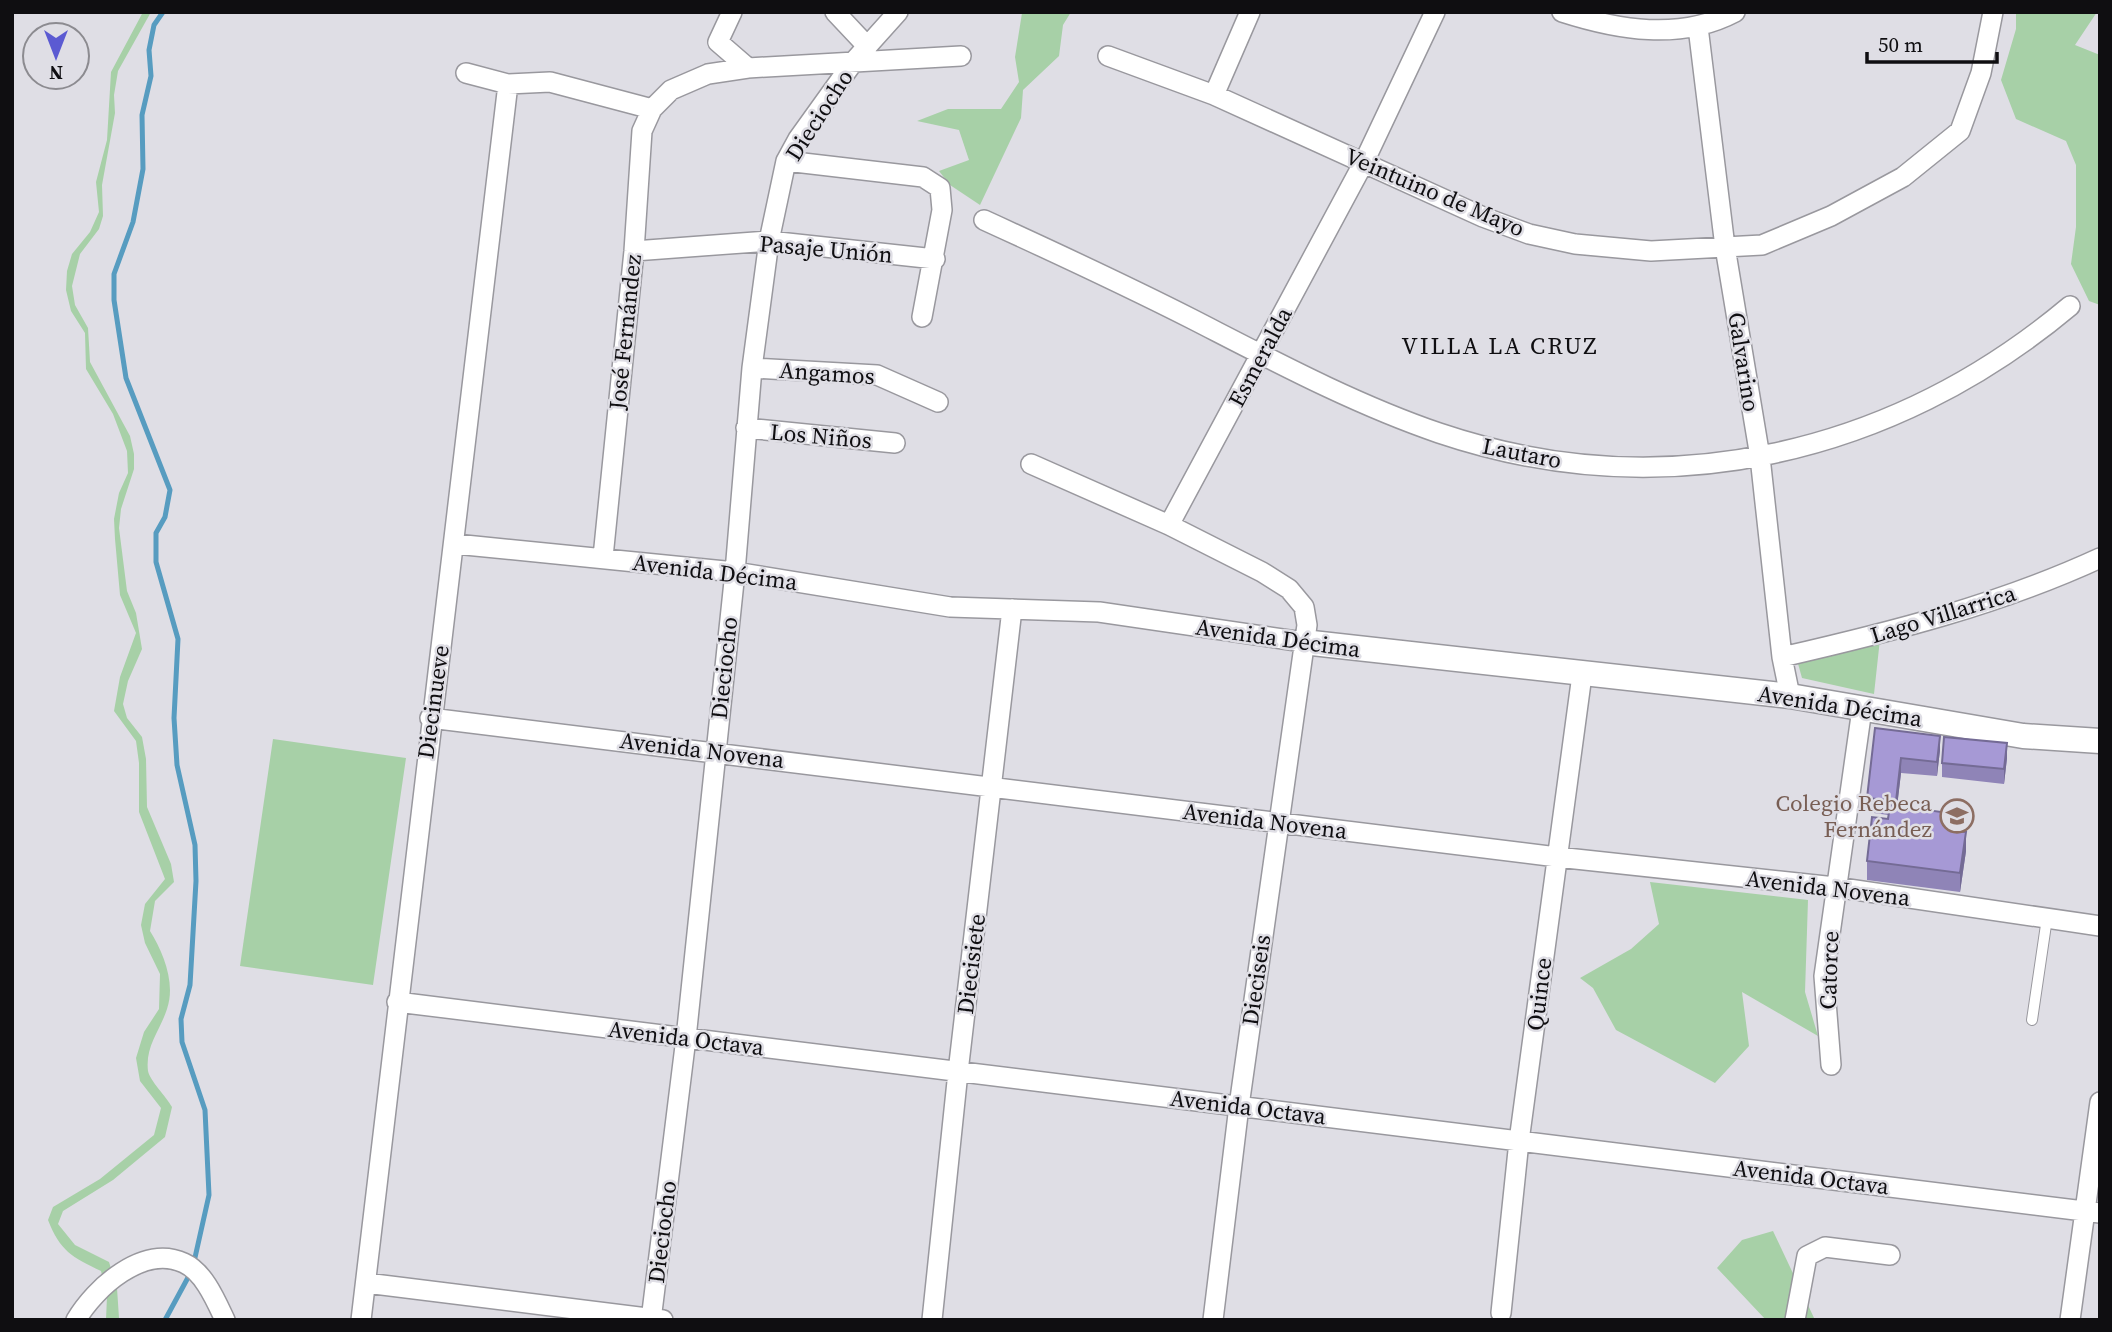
<svg xmlns="http://www.w3.org/2000/svg" width="2112" height="1332" font-family="'Source Serif 4',serif">
<rect width="100%" height="100%" fill="#dfdee5"/>
<!-- green -->
<path fill="#a7d0a7" d="M143,12H151L118,71L114,95L115,113L102,185L103,216L99,229L80,254L72,286L75,305L88,328L90,362L130,436L134,454V469L121,509L119,528L127,591L136,613L142,649L128,681L123,704L127,718L142,737L146,759L147,807L171,864L174,882L155,901L150,931C163,952 176,983 167,1009C160,1031 145,1046 148,1071C150,1081 166,1096 172,1107L165,1137L113,1180L63,1211L58,1224L75,1245L109,1262L117,1288L119,1318L106,1320L107,1296L101,1271C72,1257 60,1251 48,1220L53,1207L100,1179L154,1135L161,1108L140,1081L136,1058L144,1032L159,1009L160,974L145,943L141,925L145,904L165,879L139,812V763L136,741L114,711L120,677L136,633L120,595L115,539L114,519L119,493L128,473L127,451L113,414L86,369L85,333L71,311L66,290L67,271L72,254L90,232L99,212L96,182L107,140L111,72Z
M1071,12L1063,25L1059,56L1023,90L1021,118L980,205L950,185L939,171L969,160L959,130L917,121L948,109H1001L1019,82L1015,57L1022,13Z
M2016,12H2097L2075,45L2100,55V305L2089,301L2071,264L2076,227V165L2066,141L2016,119L2001,80L2016,29Z
M1880,639L1874,694L1802,678L1797,660Z
M273,739L406,758L373,985L240,966Z
M1650,882L1808,900L1805,992L1818,1036L1742,992L1749,1046L1715,1083L1616,1030L1593,988L1580,978L1631,949L1659,924Z
M1773,1231L1815,1320H1766L1717,1268L1742,1240Z"/>
<g fill="none" stroke-linecap="round" stroke-linejoin="round">
<!-- stream -->
<path stroke="#579cc0" stroke-width="5" d="M163,12L154,25L149,50L151,76L142,115L143,169L133,222L114,274V300L126,378L170,490L165,517L156,533V562L178,639L174,718L177,765L195,845L196,881L190,985L181,1019L182,1042L205,1110L209,1195L194,1262
M165,1320L191,1272"/>
<defs>
<path id="service" d="M2032,1020L2047,918"/>
<path id="minor" d="M732,12L718,42L748,68
M835,12L867,46
M1562,12C1618,30 1680,41 1735,12
M1698,27L1725,247L1760,457L1782,657L1790,696
M1108,56L1214,95L1483,217L1529,234L1575,244L1651,251L1762,245L1831,216L1903,177L1960,131L1981,73L1993,12
M466,73L508,84L550,82L652,109
M1214,95L1250,12
M786,161L923,177L940,188L942,210L922,317
M984,220C1054,252 1123,284 1192,319C1272,360 1354,404 1439,433C1662,508 1891,456 2070,306
M634,251L769,241L935,259
M752,368L877,375L938,402
M746,428L895,443
M1031,464L1169,525L1262,572L1289,589L1304,607L1307,625L1239,1106L1213,1320
M1169,525L1364,162L1435,12
M455,544L735,572L950,607L1099,612L1303,642
M603,557L634,251L642,131L652,109L671,90L708,74L748,68L961,56
M1782,657C1891,632 1998,605 2100,558
M430,718L1557,857L1835,887L2100,926
M397,1002L2100,1213
M1831,1065L1824,976L1862,709
M366,1283L663,1320
M1501,1313L1519,1141L1582,675
M76,1320C95,1288 143,1244 184,1263C204,1272 216,1301 225,1320
M361,1320L508,84
M651,1320L686,1038L735,572L752,368L769,241L786,161L798,139L854,61L898,12
M932,1320L958,1072L1012,609
M1795,1320L1807,1256L1825,1247L1890,1255
M2070,1320L2100,1102"/>
<path id="tertiary" d="M1303,642L1790,696L2023,736L2100,741"/>
</defs>
<!-- service casing -->
<use href="#service" stroke="#99989e" stroke-width="12"/>
<!-- minor casing -->
<use href="#minor" stroke="#99989e" stroke-width="22"/>
<!-- tertiary casing -->
<use href="#tertiary" stroke="#99989e" stroke-width="27"/>
<!-- service -->
<use href="#service" stroke="#fff" stroke-width="10"/>
<!-- minor -->
<use href="#minor" stroke="#fff" stroke-width="19"/>
<!-- tertiary -->
<use href="#tertiary" stroke="#fff" stroke-width="24"/>
</g>
<!-- wall -->
<path fill="#8f84b7" d="M1875,728L1940,750L1937,776L1901,773L1897,806L1949,823L1956,831L1966,851L1960,892L1867,880V861L1888,819V815L1867,812V798Z
M2007,758L2004,784L1942,777V763Z"/>
<!-- shaded-wall -->
<path fill="#746b95" d="M1940,736V750L1937,776V762Z
M2007,743V758L2004,784V769Z
M1901,758V773L1896,816V801Z
M1966,832V851L1960,892V873Z"/>
<!-- building -->
<path fill="#a699d5" stroke="#746b95" stroke-width="2" d="M1875,728L1940,736L1937,762L1901,758L1896,801L1867,798Z
M1944,737L2007,743L2004,769L1942,763Z
M1890,805L1949,813L1948,823L1956,824L1955,831L1966,832L1960,873L1867,861L1872,817L1888,819Z"/>
<!-- icons -->
<defs>
<symbol id="school-ring" viewBox="-11 -11 22 22"><circle r="9.5" fill="#dfdee5" stroke="#8d6e63" stroke-width="1.5"/><path d="M0-5L7-2L0 1L-7-2ZM-4 1L0 2.5L4 1V4Q0 6-4 4Z" fill="#8d6e63"/></symbol>
</defs>
<g fill-rule="evenodd">
<use href="#school-ring" x="1938" y="797" width="38" height="38"/>
</g>
<g text-anchor="middle" dominant-baseline="central" stroke-width="5" stroke-linejoin="round" paint-order="stroke">
<!-- street labels -->
<g font-size="23" fill="#0f0e11" stroke="#dfdee5">
<text transform="translate(819 115) rotate(-57)">Dieciocho</text>
<text transform="translate(1435 192) rotate(23)">Veintuino de Mayo</text>
<text transform="translate(826 249) rotate(5)">Pasaje Unión</text>
<text transform="translate(625 332) rotate(-84)">José Fernández</text>
<text transform="translate(1260 357) rotate(-62)">Esmeralda</text>
<text transform="translate(1744 362) rotate(81)">Galvarino</text>
<text transform="translate(827 373) rotate(4)">Angamos</text>
<text transform="translate(821 436) rotate(5)">Los Niños</text>
<text transform="translate(1522 453) rotate(11)">Lautaro</text>
<text transform="translate(715 572) rotate(7)">Avenida Décima</text>
<text transform="translate(1943 614) rotate(-17)">Lago Villarrica</text>
<text transform="translate(1278 638) rotate(8)">Avenida Décima</text>
<text transform="translate(724 668) rotate(-84)">Dieciocho</text>
<text transform="translate(433 702) rotate(-82)">Diecinueve</text>
<text transform="translate(1840 706) rotate(9)">Avenida Décima</text>
<text transform="translate(702 750) rotate(7)">Avenida Novena</text>
<text transform="translate(1265 821) rotate(7)">Avenida Novena</text>
<text transform="translate(1828 888) rotate(7)">Avenida Novena</text>
<text transform="translate(971 964) rotate(-83)">Diecisiete</text>
<text transform="translate(1829 970) rotate(-88)">Catorce</text>
<text transform="translate(1256 980) rotate(-82)">Dieciseis</text>
<text transform="translate(1539 994) rotate(-83)">Quince</text>
<text transform="translate(686 1038) rotate(7)">Avenida Octava</text>
<text transform="translate(1248 1107) rotate(7)">Avenida Octava</text>
<text transform="translate(1811 1177) rotate(7)">Avenida Octava</text>
<text transform="translate(662 1232) rotate(-83)">Dieciocho</text>
</g>
<!-- education labels -->
<g font-size="23" fill="#785e54" stroke="#dfdee5" text-anchor="end">
<text x="1932" y="803">Colegio Rebeca<tspan x="1932" dy="26">Fernández</tspan></text>
</g>
<!-- neighbourhood labels -->
<g font-size="24" letter-spacing="2" fill="#0f0e11" stroke="#dfdee5">
<text x="1500" y="345">VILLA LA CRUZ</text>
</g>
</g>
<!-- border -->
<rect width="2112" height="1332" fill="none" stroke="#0f0e11" stroke-width="28"/>
<!-- north arrow -->
<g transform="translate(56 56) rotate(180)"><circle r="33" fill="#dfdee5" stroke="#8c8b90" stroke-width="2"/>
<path d="M0-5L12 26L0 18L-12 26Z" fill="#5b5ad2"/>
<text y="-10" font-size="19" font-weight="bold" text-anchor="middle" fill="#0f0e11">N</text>
</g>
<!-- scale -->
<path d="M1867 52v10h130v-10" fill="none" stroke="#0f0e11" stroke-width="3.5"/>
<text x="1878" y="52" font-size="21" fill="#0f0e11" stroke="#dfdee5" stroke-width="5" paint-order="stroke">50 m</text>
</svg>
